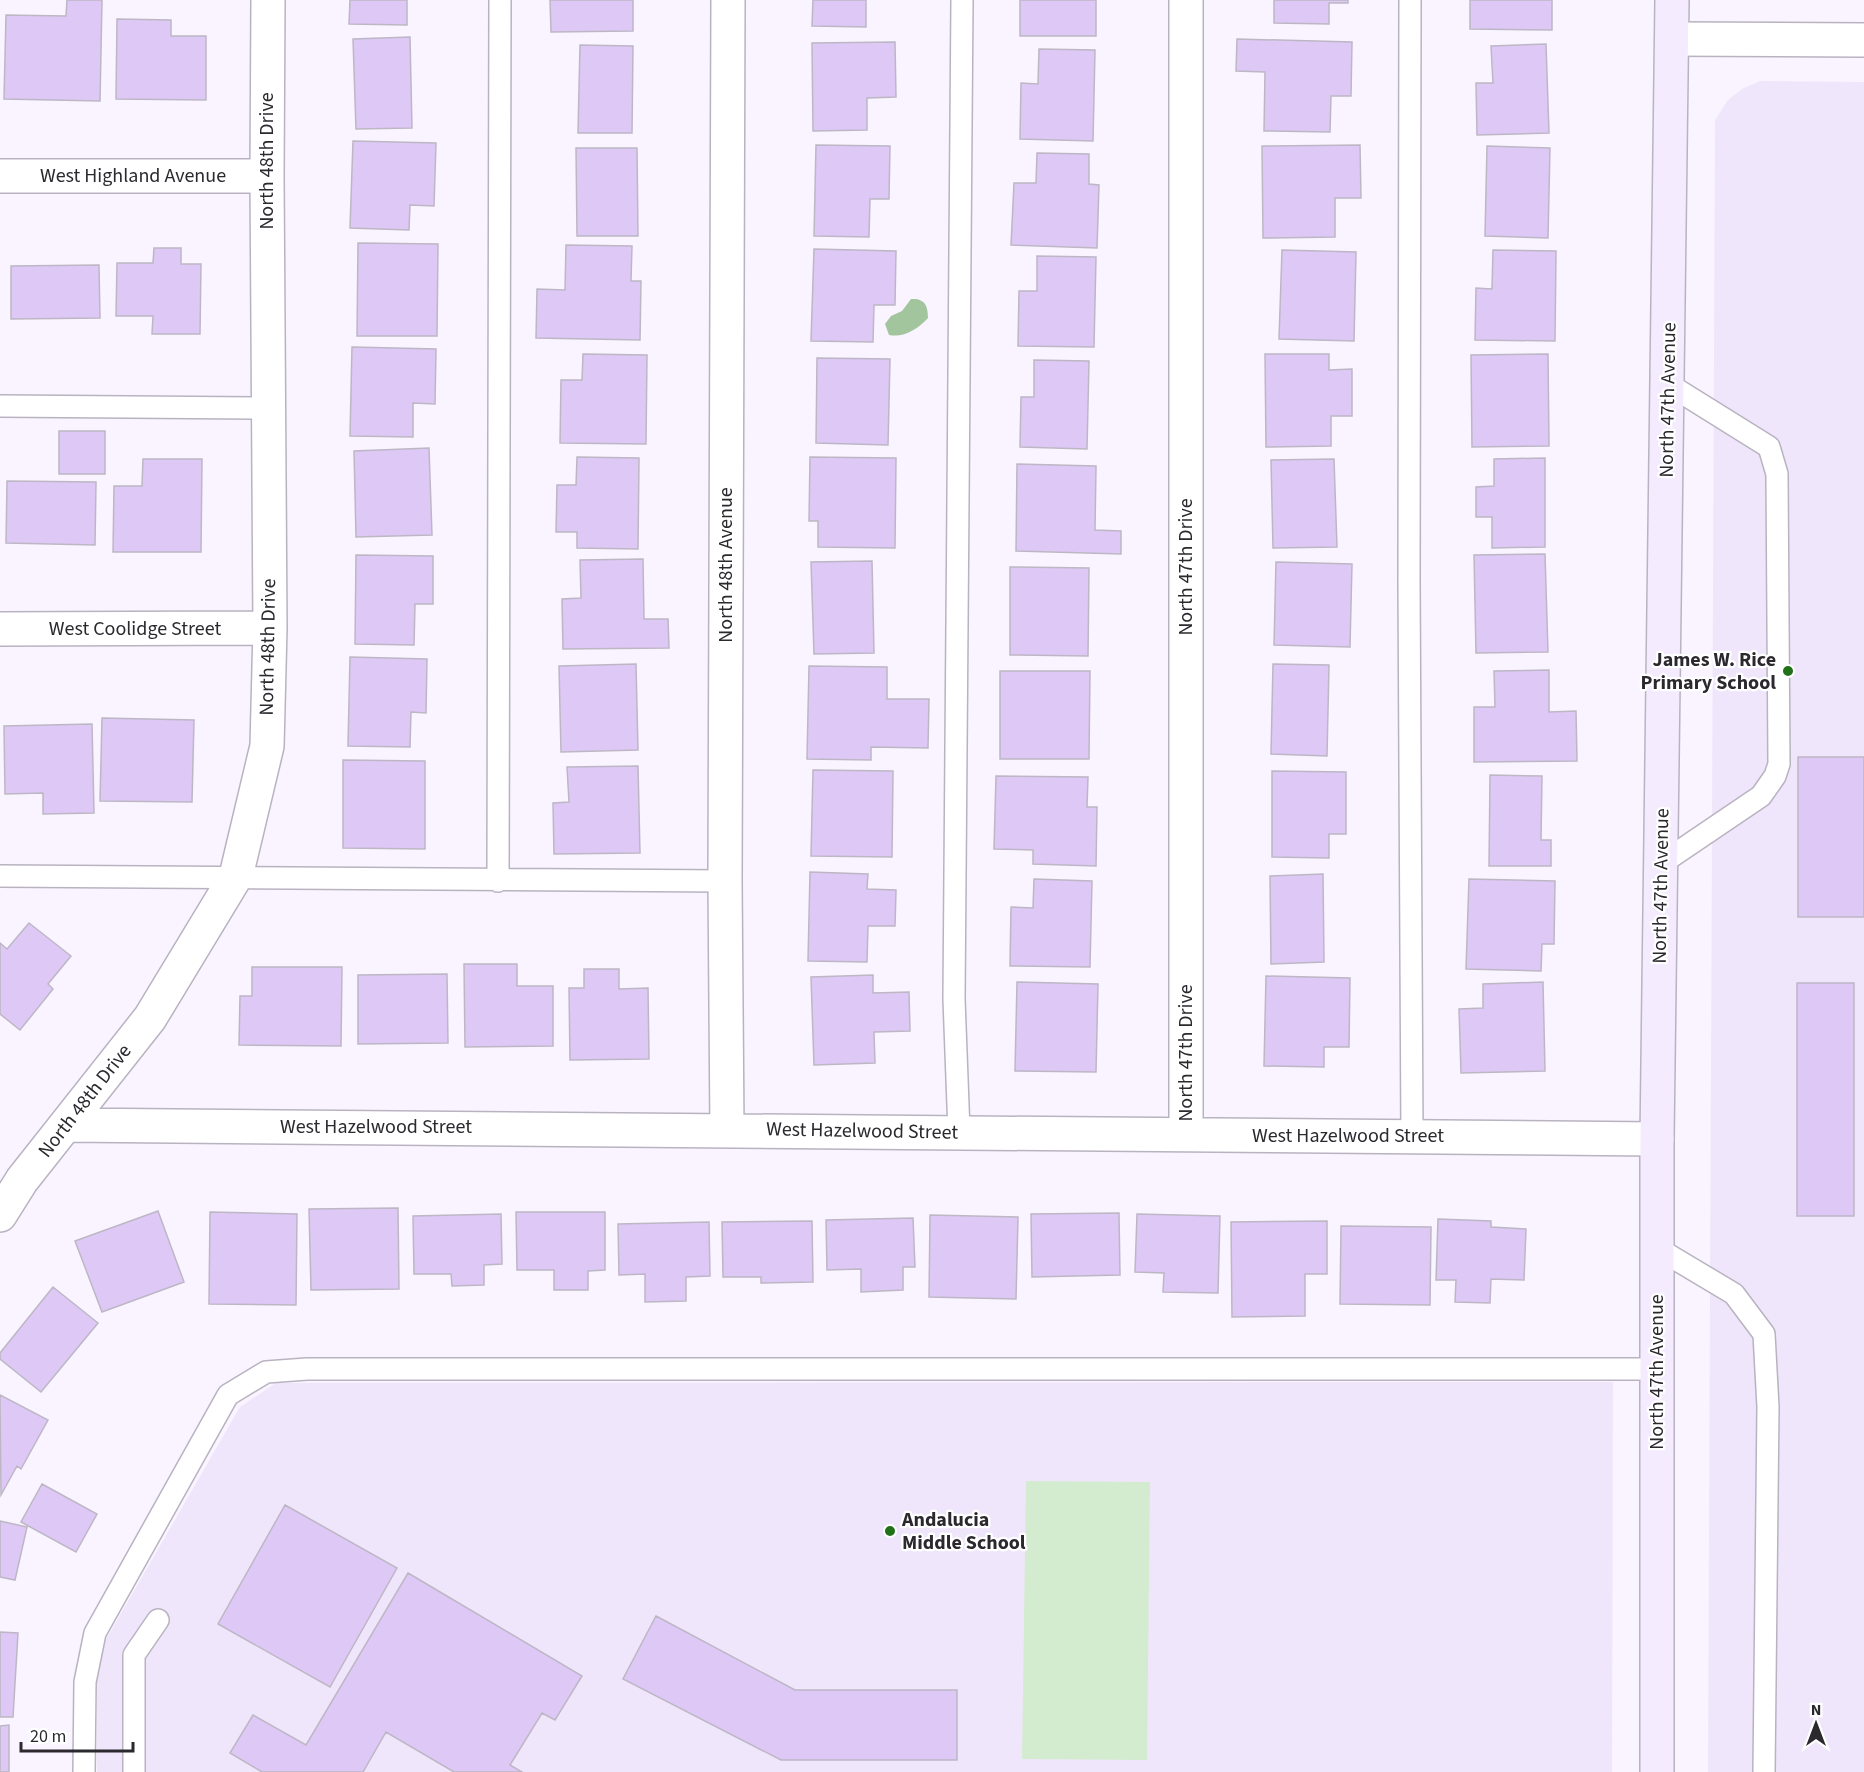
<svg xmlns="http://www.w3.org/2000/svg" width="1864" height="1772" font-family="'Source Sans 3',sans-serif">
<rect width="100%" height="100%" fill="#f9f4ff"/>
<!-- built -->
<path fill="#f0e6fb" d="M1760,81L1864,82V1772H1708L1715,120L1728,100L1742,89Z
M1613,1382L1612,1772H97V1655L240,1407L276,1383Z"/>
<!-- green -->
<path fill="#d3eccf" d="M1026,1481L1150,1482L1147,1760L1022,1759Z"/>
<!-- water -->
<path fill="#a2c59d" d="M911,299C925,298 928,306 928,318C918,329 904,338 889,335L885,324L891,316L902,311Z"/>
<!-- building -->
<path fill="#dec8f6" stroke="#bdb7c5" stroke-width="1.5" d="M67,0H102L100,101L4,99L6,15L66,16Z
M350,0H407V25L349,24Z
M550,0H633V31L551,32Z
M813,0H866V27L812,26Z
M1020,0H1096V36H1020Z
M1274,0H1348V3H1329V24L1274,23Z
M1470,0H1552V30L1470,29Z
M117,19L171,20V36H206V100L116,99Z
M410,37L412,128L356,129L353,39Z
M1237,39L1352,42L1351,96H1331L1330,132L1264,131L1265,72L1236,71Z
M895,42L896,97L867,98V130L813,131L812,43Z
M1546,44L1549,133L1477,135L1476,83H1493L1491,46Z
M580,45L633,46L632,133H578Z
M1039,49L1095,50L1093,141L1020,139L1021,83L1038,84Z
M353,141L436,143L434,206L410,205L409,230L350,228Z
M816,145L890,146L889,199H870L869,237L814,236Z
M1360,145L1361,198H1335V237L1263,238L1262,146Z
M1487,146L1550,148L1548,238L1485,236Z
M576,148H637L638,236H577Z
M1037,153L1089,154V184L1099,185L1097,248L1011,245L1014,183H1036Z
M358,243L438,244L437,336H357Z
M566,245L632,246L631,281H641L640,340L536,338L537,289L565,290Z
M154,248H181V264H201L200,334H152L153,316H116L117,263H153Z
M814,249L896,251L895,305H874L873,342L811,341Z
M1282,250L1356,252L1354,341L1279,339Z
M1493,250L1556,251L1555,341L1475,340L1476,288L1492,289Z
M1037,256L1096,257L1094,347L1018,346L1019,291H1037Z
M99,265L100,318L11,319V266Z
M352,347L436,349L435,404L413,403V437L350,436Z
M583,354L647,355L646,444L560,443L561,380H582Z
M1265,354H1329V370L1352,369V416H1331V446L1266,447Z
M1548,354L1549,446L1472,447L1471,355Z
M817,358L890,359L888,445L816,443Z
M1034,360L1089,361L1087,449L1020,447L1021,397H1034Z
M59,431H105V474H59Z
M429,448L432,535L356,537L354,451Z
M577,457L639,458L638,549L577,548V532H556L557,485H576Z
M810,457L896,458L895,548L818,547V521H809Z
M1545,458V547L1492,548V517H1476V487L1494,486V459Z
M143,459H202L201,552H113L114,486H142Z
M1334,459L1337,547L1273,548L1271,460Z
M1017,464L1096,466L1095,530L1121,531V554L1016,551Z
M7,481L96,482L95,545L6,543Z
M1545,554L1548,652L1476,653L1474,555Z
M356,555L433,556V604H415L414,645L355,644Z
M643,559L644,619H668L669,648L563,649L562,599L581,598L580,560Z
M872,561L874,653L814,654L811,562Z
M1276,562L1352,564L1350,647L1274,645Z
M1010,567L1089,568L1088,656L1010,655Z
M350,657L427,659L426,713L411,712L410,747L348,746Z
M636,664L638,750L561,752L559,666Z
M1273,664L1329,665L1327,756L1271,754Z
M809,666L887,667V699H929L928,748L871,747V760L807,759Z
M1549,670V712L1576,711L1577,761L1474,762V707H1495L1494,671Z
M1000,671H1090L1089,759H1000Z
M102,718L194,720L192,802L100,801Z
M92,724L94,813L43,814V793L5,794L4,726Z
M1798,757H1864V917H1798Z
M343,760L425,761V849L343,848Z
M638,766L640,853L554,854L553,803L569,802L567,767Z
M813,770L893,771L892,857L811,856Z
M1272,771L1346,772V834H1329V858L1272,857Z
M1490,775L1542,776L1541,840H1551V866H1489Z
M996,776L1088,777L1087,807H1097L1096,866L1033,864V850L994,849Z
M810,872L868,874L867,889L896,890L895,926H868L867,962L808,961Z
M1323,874L1324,962L1271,964L1270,876Z
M1034,879L1092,881L1090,967L1010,966L1011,907L1033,908Z
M1469,879L1555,881L1554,944H1542L1541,971L1466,969Z
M29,923L71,956L48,984L53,989L20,1030L0,1014V943L7,949Z
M464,964H517V986H553V1046L465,1047Z
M252,967H342L341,1046L239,1045L240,996H252Z
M584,969H619V989L648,988L649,1059L570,1060L569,988H584Z
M447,974L448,1043L358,1044V975Z
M873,975V993L909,992L910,1031L874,1032L875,1063L814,1065L811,977Z
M1266,976L1350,978L1349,1047H1324V1067L1264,1066Z
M1017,982L1098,984L1096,1072L1015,1071Z
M1543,982L1545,1071L1461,1073L1459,1009L1483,1008V984Z
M1797,983H1854V1216H1797Z
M398,1208L399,1289L311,1290L309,1209Z
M158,1211L184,1282L102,1312L75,1241Z
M210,1212L297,1214L296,1305L209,1304Z
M516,1212H605V1270L588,1271V1290H554V1270H517Z
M1119,1213L1120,1275L1032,1277L1031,1214Z
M501,1214L502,1264L484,1265V1285L452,1286L451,1274H414L413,1216Z
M1137,1214L1220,1216L1218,1293L1163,1292L1164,1273L1135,1272Z
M930,1215L1018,1217L1016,1299L929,1297Z
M913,1218L915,1267H903V1290L861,1292V1269L827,1270L826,1220Z
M1438,1219L1491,1221V1227L1526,1229L1524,1280L1491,1279L1490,1303L1455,1302L1456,1280H1436Z
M812,1221L813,1282L761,1283V1277H723L722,1222Z
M1327,1221V1274H1305V1316L1232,1317L1231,1222Z
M709,1222L710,1276L686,1277V1301L645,1302V1274L619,1275L618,1224Z
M1341,1226L1431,1227L1430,1305L1340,1304Z
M53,1287L98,1323L41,1392L0,1359V1353Z
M0,1395L48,1420L21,1469L17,1466L1,1495Z
M42,1484L97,1514L76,1552L21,1522Z
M285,1505L397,1568L330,1687L218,1624Z
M0,1521L27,1527L15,1580L0,1577Z
M408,1573L582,1676L555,1720L542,1713L510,1765L522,1772H454L386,1732L363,1772H262L230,1753L253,1715L306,1745Z
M656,1616L795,1690H957V1760H781L623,1679Z
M0,1632L18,1633L13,1717H0Z
M9,1725V1772H0V1726Z"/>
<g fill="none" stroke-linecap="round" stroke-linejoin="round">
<defs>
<path id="lane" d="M1410,0L1409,581L1412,1136
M0,406L267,408
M1662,863L1761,796L1775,776L1779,764L1777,474L1769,447L1668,384
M0,876C242,876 483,881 725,881
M498,881L500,0
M959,1132L954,999L962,0
M1657,1248L1734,1294L1764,1334L1768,1407L1764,1772
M84,1772L85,1682L95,1633L228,1395L266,1372L307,1369H1657
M134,1772V1655L158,1620"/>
<path id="street" d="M1186,0V1134
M1672,39L1864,40
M0,176H267
M0,629L270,628
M66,1125L1657,1139
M727,1130L725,881L728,0
M0,1215L22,1180L150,1018L236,876L267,746L270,628L267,176L268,0"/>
<path id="secondary" d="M1657,1772V1139L1672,0"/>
</defs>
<!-- lane casing -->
<use href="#lane" stroke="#b9b3c1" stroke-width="24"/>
<!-- street casing -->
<use href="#street" stroke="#b9b3c1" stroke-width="36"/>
<!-- secondary casing -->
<use href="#secondary" stroke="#b9b3c1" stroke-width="36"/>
<!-- lane -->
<use href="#lane" stroke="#fff" stroke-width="21"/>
<!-- street -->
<use href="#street" stroke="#fff" stroke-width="33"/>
<!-- secondary -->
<use href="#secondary" stroke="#f4ebfe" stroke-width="33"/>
</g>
<!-- markers -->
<g fill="#217119" stroke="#fff" stroke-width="2">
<circle cx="1788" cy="671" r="6"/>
<circle cx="890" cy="1531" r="6"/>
</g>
<g text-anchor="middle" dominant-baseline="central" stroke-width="4.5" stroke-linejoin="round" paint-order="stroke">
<!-- street labels -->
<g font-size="20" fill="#2b292e" stroke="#fff">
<text transform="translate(267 161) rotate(-90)">North 48th Drive</text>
<text x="133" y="176">West Highland Avenue</text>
<text transform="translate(1668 400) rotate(-89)">North 47th Avenue</text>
<text transform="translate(726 565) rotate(-90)">North 48th Avenue</text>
<text transform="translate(1186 567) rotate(-90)">North 47th Drive</text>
<text x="135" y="629">West Coolidge Street</text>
<text transform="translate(268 647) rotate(-89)">North 48th Drive</text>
<text transform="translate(1661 886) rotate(-89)">North 47th Avenue</text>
<text transform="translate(1186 1053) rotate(-90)">North 47th Drive</text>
<text transform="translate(85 1101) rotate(-52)">North 48th Drive</text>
<text x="376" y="1127">West Hazelwood Street</text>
<text transform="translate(862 1131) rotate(1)">West Hazelwood Street</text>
<text x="1348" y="1136">West Hazelwood Street</text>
<text transform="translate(1657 1372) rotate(-90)">North 47th Avenue</text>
</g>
<!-- poi labels -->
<g font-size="20" font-weight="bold" fill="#2b292e" stroke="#fff" text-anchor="end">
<text x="1776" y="660">James W. Rice<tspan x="1776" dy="23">Primary School</tspan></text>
<text x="902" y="1520" text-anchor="start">Andalucia<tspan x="902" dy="23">Middle School</tspan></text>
</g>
</g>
<!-- north arrow -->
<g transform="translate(1816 1724)" stroke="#ffffff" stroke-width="4.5" paint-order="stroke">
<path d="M0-4.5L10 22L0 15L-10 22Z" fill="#2b292e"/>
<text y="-9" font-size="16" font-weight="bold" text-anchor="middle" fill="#2b292e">N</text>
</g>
<!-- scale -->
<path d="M21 1742v9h112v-9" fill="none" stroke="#2b292e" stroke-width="3"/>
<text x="30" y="1742" font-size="18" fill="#2b292e" stroke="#ffffff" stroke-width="4.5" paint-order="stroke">20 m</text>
</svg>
